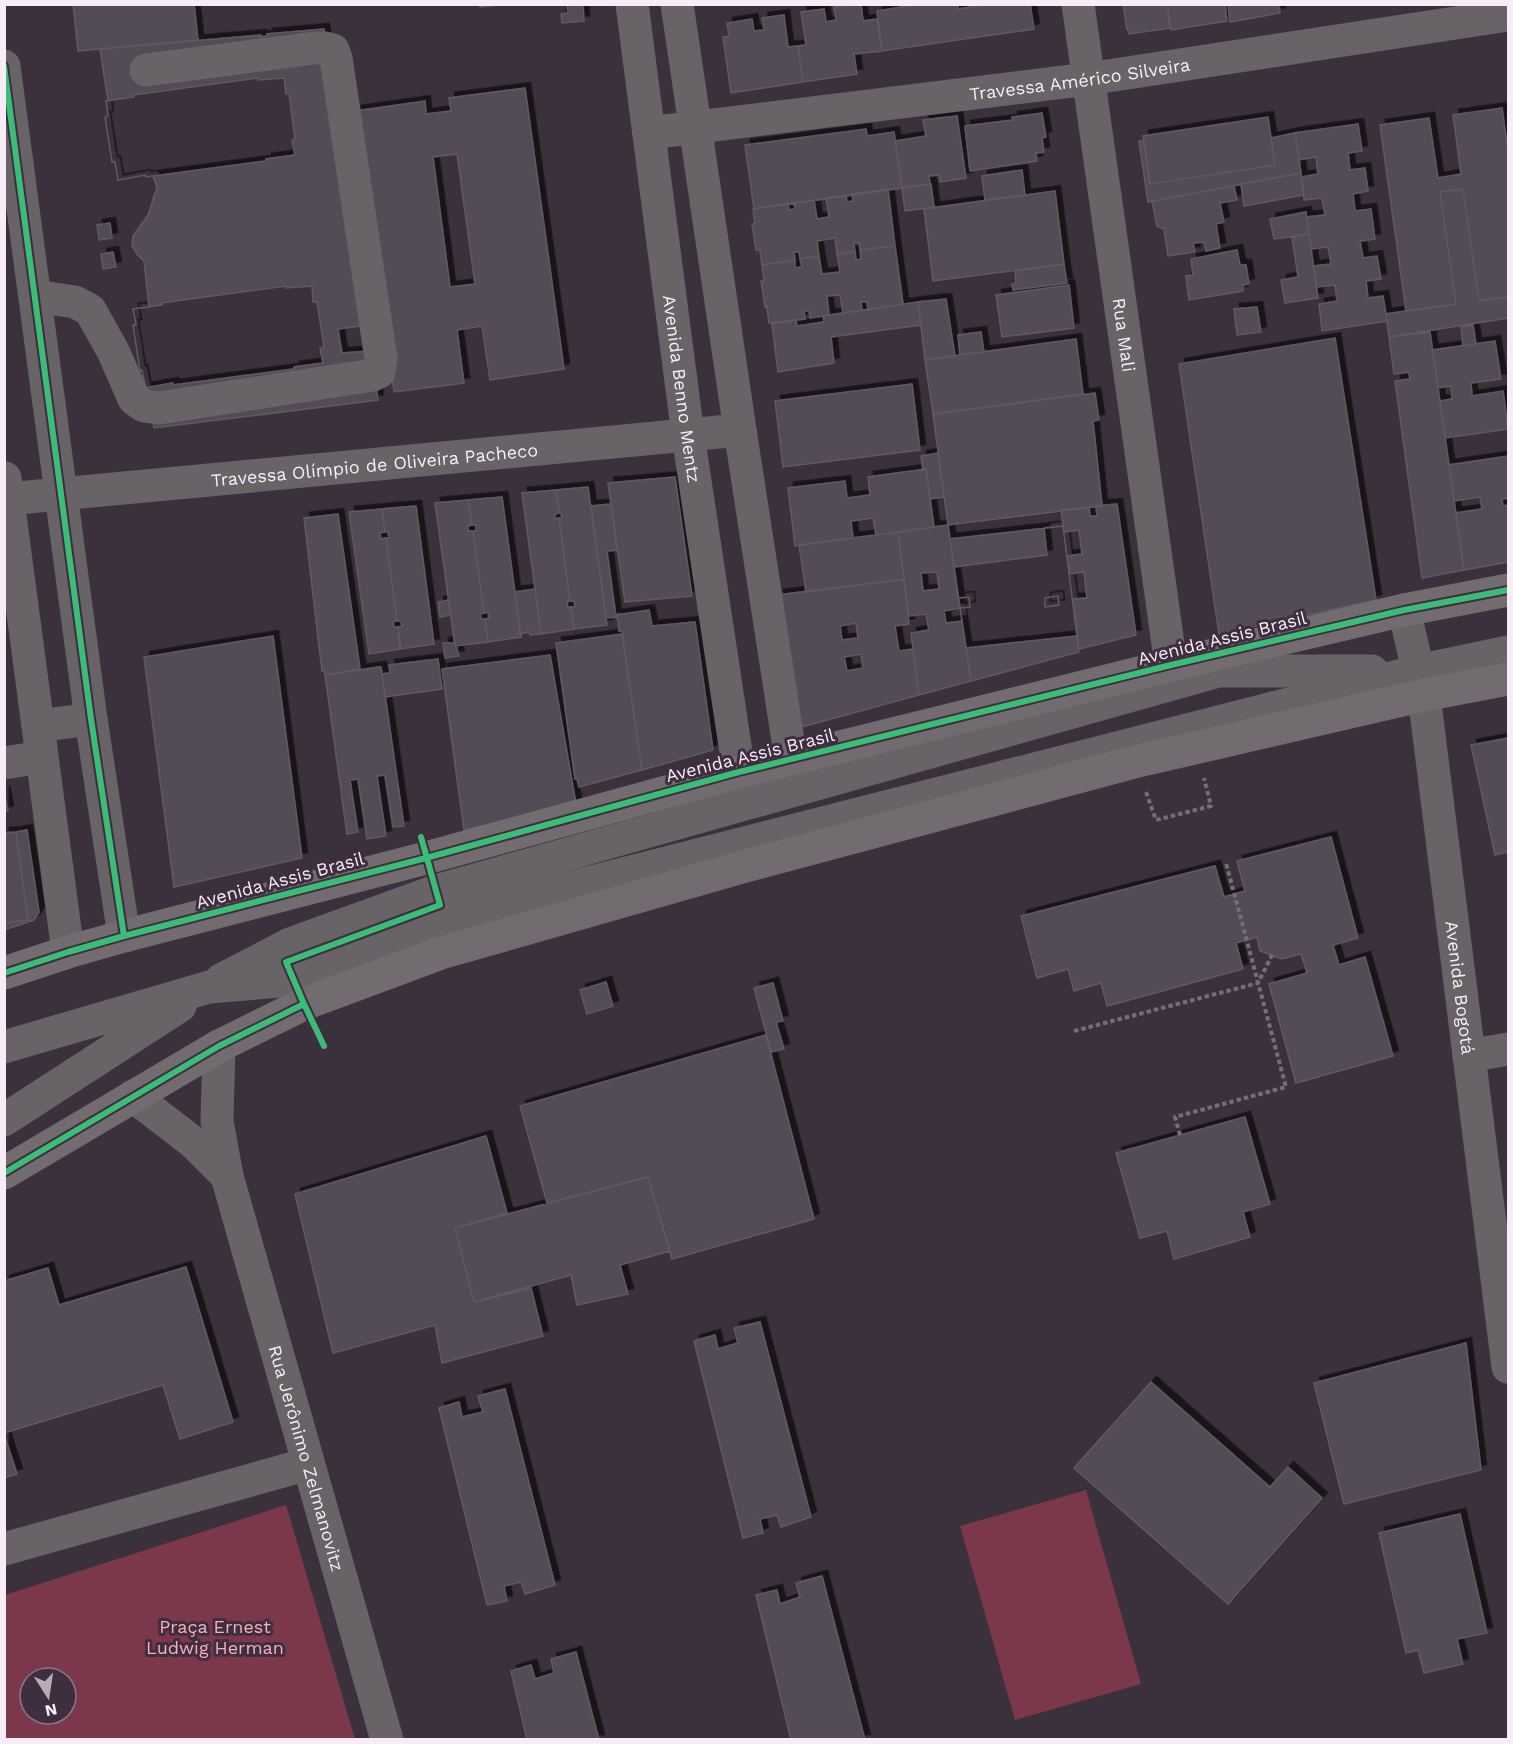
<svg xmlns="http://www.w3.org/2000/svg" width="1513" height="1744" font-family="'Work Sans',sans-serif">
<defs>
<filter id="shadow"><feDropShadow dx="5.5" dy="-5.5" stdDeviation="0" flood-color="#0009"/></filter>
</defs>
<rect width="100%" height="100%" fill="#3b313c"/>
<!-- green -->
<path fill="#7b384a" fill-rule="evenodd" d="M1086,1490L1141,1684L1015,1720L960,1526Z
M286,1505L355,1739H5V1595ZM30,1678H66V1714H30Z"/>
<!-- building -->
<path fill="#534b56" stroke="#605963" stroke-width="1.5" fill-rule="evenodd" filter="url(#shadow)" d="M73,4H194L198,40L78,51Z
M480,4H509L480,7Z
M567,4H583L584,21L562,23L561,14L568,13Z
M853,4H861L863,21L877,19L882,51L854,54L857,74L803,82L798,46L806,45L801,12L824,9L826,22L836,20L834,7Z
M920,4H958V9L978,6V4H1030L1034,29L882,51L877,11Z
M1123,4H1167L1170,28L1129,34V31L1127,30Z
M1167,4H1225L1227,21L1171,30Z
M1228,4H1279L1280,13L1230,22Z
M784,15L788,47L798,46L803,82L731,93L723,37L729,36L727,23L752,19L754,31L764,30L762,18Z
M324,29L367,325L338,329L342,353L371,351L378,400L154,428L142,370L140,371L133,325H136L133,309L149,307L144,261L137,254L132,246L133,236L148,215L157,187L153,176L146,177L145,175L118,180L115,162H112L105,117L108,116L106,101H108L100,49L261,35L260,37L268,36L267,34Z
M258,78V80L284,78L286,94H289L295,139L292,140L295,155L266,159V161L146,177L145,175L118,180L115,162H112L105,117L108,116L106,101L134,97L133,95Z
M525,88L564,369L490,380L482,326L457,330L464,383L394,392L356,111L425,101L426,114L451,111L449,98ZM457,154L475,284L450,287L433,157Z
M1502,108L1508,152V297L1479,301L1463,189L1440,192L1456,304L1406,311L1380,125L1429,118L1438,178L1461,174L1453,115Z
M1042,113L1046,137L1042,138L1044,152L1036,153L1037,161L970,171L965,126L1013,120L1012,117Z
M957,116L966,178L940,182L939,175L929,176L930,184L902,188L895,141L926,136L923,120Z
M1268,117L1275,165L1150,184L1143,136Z
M1358,124L1362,151L1348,153L1350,170L1365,168L1368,191L1353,194L1355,211L1371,209L1375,239L1360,241L1363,258L1377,256L1381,279L1366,281L1368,298L1383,296L1387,321L1322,331L1319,304L1337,301L1335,285L1316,287L1314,266L1331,264L1328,247L1311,249L1307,217L1325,215L1322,198L1304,200L1301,177L1318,174L1316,157L1299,160L1295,133Z
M866,129L867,136L894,132L902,188L754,209L745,145Z
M1295,133L1301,173L1148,202L1139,141L1144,140L1150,184L1275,165L1271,138Z
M1022,170L1025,195L985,200L982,176Z
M1301,173L1304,195L1244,206L1241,184Z
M931,184L934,207L905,211L902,188Z
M1234,186L1237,200L1220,203L1224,222L1216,224L1220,248L1206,251L1204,242L1193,243L1195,252L1168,256L1164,229L1157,226L1152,201Z
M888,189L895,246L860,250L859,243L854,244L855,252L837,254L835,238L817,241L819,256L800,259L799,252H794L795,260L762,265L760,250H756L752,224H755L753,209L788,203L789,210L795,209L794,203L814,200L817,219L829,217L826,198L846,195L847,202L853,201L852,194Z
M1463,189L1479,301L1508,297V318L1389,337L1386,314L1456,304L1440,192Z
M1055,191L1064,264L933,281L924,209Z
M1306,212L1309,234L1274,239L1270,219Z
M110,223L112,238L99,240L97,225Z
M1309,234L1318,298L1285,303L1281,280L1298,277L1292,237Z
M895,246L903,304L868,310L867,302H861L862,310L843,313L840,295L827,296L829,315L810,318L809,311H804L805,319L769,323L767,306L765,307L761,281H764L762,265L795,260V268L802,267L800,259L819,256L822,274L840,272L837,254L855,252L856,260L861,259L860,250Z
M1237,250L1240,265H1246L1249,284L1243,285V291L1189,300L1186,276L1193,275L1191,259Z
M113,252L116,267L103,269L101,254Z
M1064,264L1067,283L1013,290L1012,284L1016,283L1015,271Z
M1069,285L1074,328L1002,337L996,295Z
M286,286V288L312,286L313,302H317L324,347L320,348L323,363L294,367V369L173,385V383L145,388L142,370L140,371L133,325H136L133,309L162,305L161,303Z
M946,299L955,356L925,360L918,302Z
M918,302L921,325L831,337L834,363L778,372L772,324L796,320L797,326L824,322L823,316Z
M1257,307L1261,332L1237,335L1234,309Z
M1473,325L1476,344L1463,346L1461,327Z
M981,332L984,352L960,355L958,335Z
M1430,332L1464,570L1422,578L1395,381L1410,379L1409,372L1394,374L1389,337Z
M1335,338L1376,600L1219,634L1179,364Z
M1076,339L1083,394L933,414L925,360Z
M1495,341L1501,379L1471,383L1472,396L1503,391L1508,429L1445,438L1440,401L1452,399L1451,386L1438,388L1433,350Z
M912,384L920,450L783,467L775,401Z
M1095,393L1099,420L1093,421L1102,506L948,525L933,414Z
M938,453L944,497L930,499L926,469L923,470L921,456Z
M1508,456V498L1502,499L1503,506L1508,505V562L1464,570L1456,513L1482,509L1480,497L1454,501L1449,465Z
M926,469L934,527L876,535L873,518L851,521L853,538L795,546L788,488L845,481L847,498L870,495L868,477Z
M675,477L692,596L625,602L608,483Z
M588,487L607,625L574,629L571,607H575L574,601H570L559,518H562L561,513H559L556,490Z
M556,490L559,513L555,514V519L559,518L570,601L567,602L568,608L571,607L574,629L541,634L522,493Z
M502,497L521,637L488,642L485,619L489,618L488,612L484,613L473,531H476V525H472L468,500Z
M468,500L472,525L468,526V531H473L484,613L480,614L481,619H485L488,642L455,646L435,503Z
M611,504L617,550L607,551L616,617L606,618L591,506Z
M1117,504L1136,635L1079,649L1073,599L1087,598L1084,572L1070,574L1067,556L1082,554L1079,530L1064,532L1061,510L1089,507L1090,516H1097L1096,506Z
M416,506L434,644L401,649L398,627L402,626L401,621H397L386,538H389L388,532H385L382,509Z
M382,509L385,532L380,533L381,539L386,538L397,621L393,622L394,627H398L400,649L369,654L349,512Z
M338,514L360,669L325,675L324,671H322L304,518Z
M948,525L960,608L944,611L946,623L962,621L971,681L919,695L911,633L929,630L926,614L909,616L898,532ZM937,572L939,589L923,591L921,573Z
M1063,526L1079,652L971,681L960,608L970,607L969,597L958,598L950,539ZM1058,596L1059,605L1045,607V598Z
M1063,526L1077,636L966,648L960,608L970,607L969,597L958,598L954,567L1047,555L1044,528ZM1058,596L1059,605L1045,607V598Z
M898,532L904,579L806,592L799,545Z
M904,579L909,624L895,626L899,651L913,649L919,695L798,728L778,595ZM856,623L858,638L842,640L840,626ZM861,654L863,668L847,671L844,657Z
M535,589L541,634L530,635L529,632L520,634L515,592Z
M449,600L451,615L440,617L438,602Z
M649,610L652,626L695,622L713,750L642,770L622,631H619L617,615Z
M622,634L642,770L579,787L577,779H575L556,643Z
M273,636L302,858L174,887L144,657Z
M443,643H455L459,656L445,658Z
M550,655L576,804L464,830L442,669Z
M438,659L442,689L385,697L382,674L390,673L389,665Z
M379,667H381L404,826L393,827L385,775L377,776L386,836L367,839L358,779L350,780L358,832L347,834L325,675Z
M1508,738V852L1495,855L1471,745Z
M4,791L8,811L4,812Z
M27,830L39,912L34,920L4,930V923L28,920L16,832Z
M16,832L28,920L4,923V833Z
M1331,837L1358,938L1333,945L1339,965L1365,957L1393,1056L1296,1083L1269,984L1307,973L1301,954L1282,959L1260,951L1257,937L1236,943L1243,969L1107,1006L1101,983L1074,991L1068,969L1037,978L1021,916L1215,866L1224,897L1245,891L1237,861Z
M606,982L613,1006L587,1014L580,990Z
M773,983L783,1021L776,1022L784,1049L771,1052L754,988Z
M766,1035L814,1219L672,1259L648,1177L547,1203L520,1106Z
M1245,1117L1270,1204L1243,1212L1250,1237L1174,1259L1167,1231L1140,1238L1116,1153Z
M486,1136L507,1213L455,1228L474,1302L531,1288L543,1336L442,1363L435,1325L333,1353L295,1194Z
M648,1177L670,1251L620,1265L628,1294L577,1305L571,1275L474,1302L455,1228Z
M186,1267L233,1422L180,1439L163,1385L4,1433V1281L48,1268L59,1305Z
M760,1322L811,1517L781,1527L777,1515L760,1519L763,1533L743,1538L694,1341L715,1335L718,1349L738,1343L734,1328Z
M1466,1343L1481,1470L1344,1504L1314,1383Z
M1151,1382L1270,1487L1288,1467L1322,1498L1228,1604L1074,1468Z
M505,1389L555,1585L525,1594L521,1582L504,1586L507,1601L487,1605L439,1408L459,1402L462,1417L483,1412L478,1396Z
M4,1434L17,1474L4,1478Z
M1460,1514L1487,1633L1457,1639L1463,1664L1424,1673L1418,1650L1406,1653L1379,1533Z
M822,1576L865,1740H791L756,1595L777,1590L780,1604L800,1597L796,1583Z
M576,1652L599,1740H527L511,1671L531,1665L535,1679L554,1673L551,1659Z"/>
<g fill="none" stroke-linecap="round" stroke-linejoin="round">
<!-- path -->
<path stroke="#756f74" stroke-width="4" stroke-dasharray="4.5 3" stroke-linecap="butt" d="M1146,792L1156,820L1211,806L1204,778
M1074,1031L1258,983L1272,955
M1180,1135L1175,1117L1286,1087L1226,863"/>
<!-- minor -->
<g stroke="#686366" stroke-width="33">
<path id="s1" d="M632,4L688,435L739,772"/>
<path d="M677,4L740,430L791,760"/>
<path id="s2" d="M1078,4L1171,665"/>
<path d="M4,66L91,719L124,936"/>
<path id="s3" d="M649,133L1088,79L1508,15"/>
<path d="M35,296L75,302L90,310L113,351L134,399L144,406L159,408L373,375L379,372L381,359L336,58L333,50L326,48H315L146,70"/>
<path d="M5,478L68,952"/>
<path id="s4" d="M7,499L740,430"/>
<path id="s5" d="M1404,610L1424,695L1508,1367"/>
<path d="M38,726L91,719"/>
<path d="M4,763L42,757"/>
<path d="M221,980L290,944L436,891L1218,671H1372"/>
<path id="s6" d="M219,1046L217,1121L227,1176L387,1740"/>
<path d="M4,1047L209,987L293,980L443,920L1418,671L1508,652"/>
<path d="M1469,1056L1508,1049"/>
<path d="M133,1096L194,1143L227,1176"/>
<path d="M4,1120L180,1006"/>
<path d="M4,1549L308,1464"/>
</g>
<!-- major -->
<path stroke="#726c70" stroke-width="33" d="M4,973L68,952L124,936L426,858L739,772L1171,665L1404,610L1508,590
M4,1173L219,1046L304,1004L441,953L746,866L1134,762L1424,695L1508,679"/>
<defs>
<path id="cycleway" d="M4,66L91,719L124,936
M4,973L68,952L124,936L426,858L739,772L1171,665L1404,610L1508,590
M324,1046L304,1004L286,962L440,905L421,837
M4,1173L219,1046L304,1004"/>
</defs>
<!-- cycleway casing -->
<use href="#cycleway" stroke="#3f2d40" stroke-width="10"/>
<!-- cycleway -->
<use href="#cycleway" stroke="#3abd76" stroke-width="6"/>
</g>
<g text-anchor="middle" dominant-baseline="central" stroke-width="6" stroke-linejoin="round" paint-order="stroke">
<!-- street labels -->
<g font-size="18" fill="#f8ecf8" stroke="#3f2d40">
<text stroke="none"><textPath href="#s3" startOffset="434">Travessa Américo Silveira</textPath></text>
<text stroke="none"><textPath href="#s2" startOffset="334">Rua Mali</textPath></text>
<text stroke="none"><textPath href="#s1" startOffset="388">Avenida Benno Mentz</textPath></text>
<text stroke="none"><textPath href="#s4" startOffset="369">Travessa Olímpio de Oliveira Pacheco</textPath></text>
<text transform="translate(1222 638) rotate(-14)">Avenida Assis Brasil</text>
<text transform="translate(750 755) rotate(-14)">Avenida Assis Brasil</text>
<text transform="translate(280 880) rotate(-15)">Avenida Assis Brasil</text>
<text stroke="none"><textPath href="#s5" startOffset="382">Avenida Bogotá</textPath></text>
<text stroke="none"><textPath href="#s6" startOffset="424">Rua Jerônimo Zelmanovitz</textPath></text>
</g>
<!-- park labels -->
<g font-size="18" fill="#f9afbd" stroke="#3f2d40">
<text x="215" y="1626">Praça Ernest<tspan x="215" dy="21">Ludwig Herman</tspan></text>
</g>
</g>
<!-- border -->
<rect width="1513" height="1744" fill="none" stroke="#f8ecf8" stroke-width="12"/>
<!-- north arrow -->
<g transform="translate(48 1696) rotate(168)"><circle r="28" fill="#3f2d40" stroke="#89798a" stroke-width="1.5"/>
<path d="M0-4.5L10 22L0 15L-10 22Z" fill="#b6abb6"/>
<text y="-9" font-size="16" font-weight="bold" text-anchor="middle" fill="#f8ecf8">N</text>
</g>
</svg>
